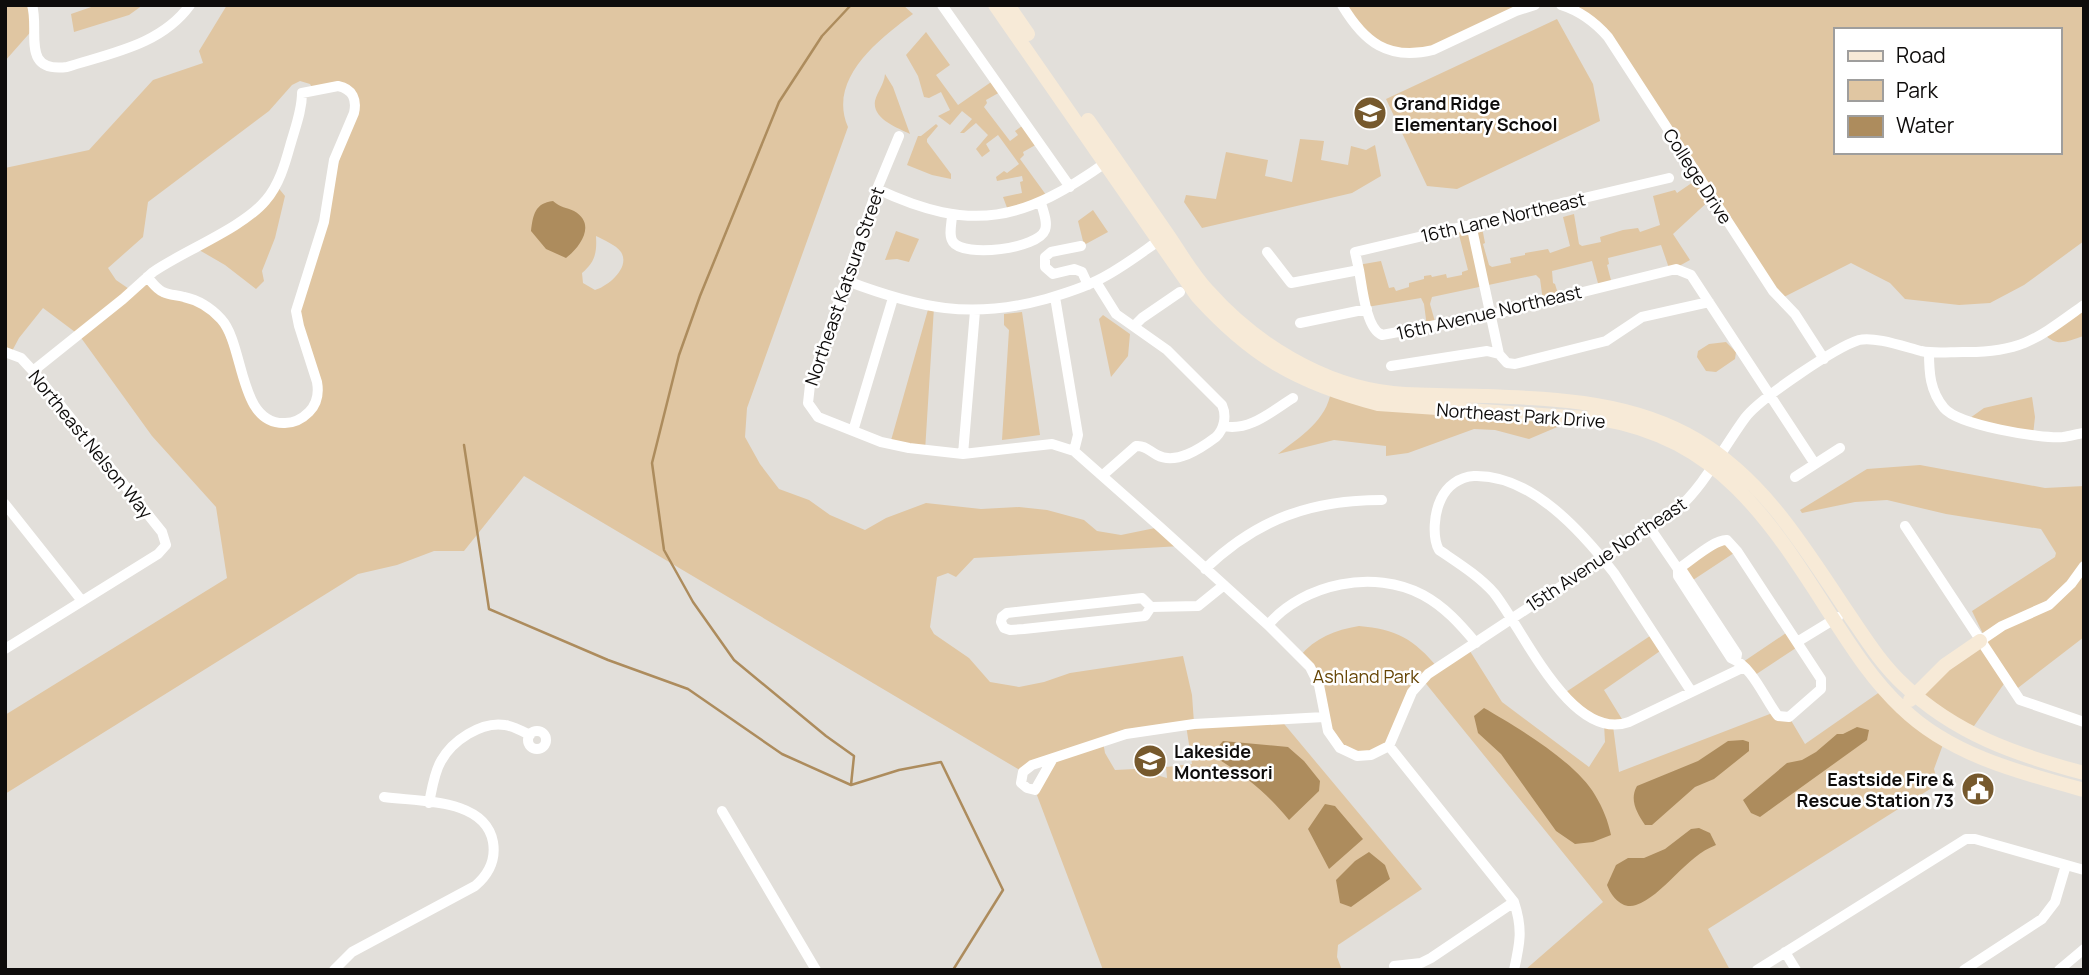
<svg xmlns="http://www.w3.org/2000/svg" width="2089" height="975" font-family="Manrope,sans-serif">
<rect width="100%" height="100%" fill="#e2dfda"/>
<!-- green -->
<path fill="#e0c6a2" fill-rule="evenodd" d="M5,5H32L35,27L5,61Z
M97,5H143L129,15L74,32L71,14Z
M227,5H903L913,14C879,39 827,79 848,127L747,408L745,437L760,464L779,489L809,500L830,515L865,530L886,518L926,503L981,509L1019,507L1047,510L1084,520L1097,531L1121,535L1160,527L1181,546L974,558L956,577L948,573L937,577L930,627L934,634L969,658L990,682L1019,687L1044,682L1070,673L1183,656L1192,695L1194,723L1280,719L1422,889L1338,945L1337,957L1342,970H1103L1035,790L1052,761L1023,772L524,476L464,551H434L397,565L358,574L5,794V715L227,578L216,507L152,436L79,335L43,308L19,338L11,353L5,352V168L89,150L153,80L203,63L199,51ZM300,81L310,84L314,91L349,90L354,113L332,183L297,319L319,391L298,420L268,418L247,391L218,316L171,294L147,277L132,291L116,280L108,268L143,237L148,202L269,111L292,85ZM596,236C604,240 616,245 621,252C631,268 607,287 595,290L583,283L582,273C595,262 597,253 596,236ZM1186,725L1192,764L1166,767L1167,778L1135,769L1115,770L1105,753L1103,742Z
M1342,5H1535L1420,53L1378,45Z
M1561,5H2084V241L2024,285L1990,303L1959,305L1905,299L1890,283L1851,263L1780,299L1712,198L1673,234L1690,260L1670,271L1661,245L1608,258L1609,264L1607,265L1612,284L1599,287L1592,261L1552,271L1553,283L1555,284L1559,297L1543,301L1540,279L1536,275L1432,297L1430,304L1436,325L1427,327L1424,304L1421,298L1367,307L1358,265L1381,261L1389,288L1394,287L1396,291L1409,287V283L1424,279V276L1431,275L1432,277L1446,274L1447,278L1462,275V272L1468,270L1457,227L1481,222L1485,243L1483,244L1489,265L1492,267L1511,263L1510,258L1525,255V253L1548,249L1550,253L1570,246L1563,217L1574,214L1579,244L1582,246L1601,242L1600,237L1623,230L1638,228L1640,232L1660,225L1653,196L1675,190L1677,193L1699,178L1608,37ZM1835,30H2059V152H1835Z
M1557,19L1593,84L1600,121L1457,189L1427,186L1386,99Z
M926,32L950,65L936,75L958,105L994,80L1002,91L986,100L987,103L984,107L1010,141L1018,135L1015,131L1025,124L1039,143L1023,152L1024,155L1020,159L1049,199L1009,213L1003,197L1022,193L1020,182L1023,181L1022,176L997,181L996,177L1004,171L1007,173L1019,164L998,135L986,144L990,151L982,157L976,149L988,135L976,123L964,133H960L972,119L962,111L950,125L938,116L950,110L941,92L929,98L924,97L918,76L906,55Z
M885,74L893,87L910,134C898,128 872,119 875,101C877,92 884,85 885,74Z
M936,124L938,126L927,139V142L951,174V179L932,175L907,165L918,136H921Z
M1300,139L1324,141L1321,160L1348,165L1351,146L1366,150L1375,145L1381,176L1352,193L1202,228L1184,202L1186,195L1216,199L1226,152L1268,160L1265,176L1292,182Z
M276,185L285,196L275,238L262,271L264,281L256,289L225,265L194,247L248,216Z
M1093,210L1108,232L1084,245L1078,221Z
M896,231L919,239L909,262L897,259L885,260Z
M2084,305V336C2066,341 2058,348 2044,334Z
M929,306L934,307L925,451L890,444Z
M1022,312L1040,435L1002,440L1009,330L1004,325V314Z
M1103,315L1130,334L1128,356L1111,377L1099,319Z
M1726,342L1736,352L1735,359L1716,372L1706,371L1697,357L1698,351L1709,344Z
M1331,391L1567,416L1562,425L1529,439L1495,430L1474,429L1408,453L1386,456V446L1334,440L1278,454C1300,437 1327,420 1331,391Z
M2032,397L2035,417L2033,435L1970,418L1984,408Z
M1920,465L2045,488L2084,486V637L2014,691L2006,681L1969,733L1914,695L1985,638L1972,611L2055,557L2056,553L2041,529L1946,514L1887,500L1855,502L1802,513L1800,510L1867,469Z
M1717,540L1737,551L1690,582L1683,572Z
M1359,626C1396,629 1414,639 1438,668L1468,648L1502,702L1589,767L1605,742L1604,724L1563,694L1653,634L1663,649L1604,690L1625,724L1613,726L1619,772L1775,712L1789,717L1805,744L1884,689L1945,739L1934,769L1938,784L1708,929L1730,970H1525L1603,902L1423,680L1389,746L1357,756L1333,739L1321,691L1300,656C1315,638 1335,630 1359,626Z
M1789,631L1799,646L1752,677L1740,664Z"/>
<!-- water -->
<path fill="#ad8c5d" d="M553,201C561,208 566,207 574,211C597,224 580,247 566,258L546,249L531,231C533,215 535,203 553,201Z
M1484,708C1517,727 1576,762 1595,795C1603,808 1608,821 1611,835L1593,842L1575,844L1556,831L1501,754L1478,733L1474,716Z
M1857,727L1869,730L1867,740L1760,817L1751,813L1743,800L1787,763L1802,760L1816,752L1837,734H1843Z
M1743,740L1749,742V751L1714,779L1695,787L1652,825H1645C1637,813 1629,800 1637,786L1698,761L1728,741Z
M1223,741L1288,747L1304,761L1320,781L1319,791L1289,820C1269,795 1246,776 1218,759L1216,749Z
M1325,804L1335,806L1363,839L1329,869L1308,829Z
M1699,828L1710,833L1716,845C1686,856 1663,896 1636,905C1622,910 1611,896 1607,885L1616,865L1628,858H1644L1665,849L1691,829Z
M1369,852L1385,865L1390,879L1351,907L1340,903L1336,880L1355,861Z"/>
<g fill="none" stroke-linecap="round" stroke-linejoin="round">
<!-- stream -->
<path stroke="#ad8c5d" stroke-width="2.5" d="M851,5L822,36L779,102L700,296L679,355L652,463L664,550L693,602L734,660L826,736L854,756L851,785
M464,445L489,609L608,660L688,689L782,754L851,785L899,770L941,762L1003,890L953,970"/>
<!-- street -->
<path stroke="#fff" stroke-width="10" d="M32,5C40,31 20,73 67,67C111,53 161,45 190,5
M942,5L1070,187
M1342,5C1364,42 1388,61 1433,50L1516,11L1535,5
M1561,5C1580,11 1595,22 1608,37L1773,291L1795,314L1824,359
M899,136L877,189L810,385L808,403L818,417L881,442L909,448L963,454L1052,444L1074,451L1160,527L1268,625L1310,667L1319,685L1328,731L1340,748L1357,756L1371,755L1389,746L1514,902C1523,929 1520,943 1514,970
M877,189C973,234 1024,221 1108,161
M952,215C952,223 948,235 953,242C964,258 1038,249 1045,230C1048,222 1043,211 1041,203
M1471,224L1499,354L1507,363L1515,364L1606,341L1642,317L1709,302
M1081,246L1051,252L1045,257V267L1053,274L1074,269L1082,272L1088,285
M1267,252L1291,283L1359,270C1362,286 1366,329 1382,335L1490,315L1676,269L1691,275L1815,464
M1359,270L1355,252L1669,178
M847,281C919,308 970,320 1046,299C1063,294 1080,289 1096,281C1120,270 1142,252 1164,237
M1096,282L1116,314L1167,350L1222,405C1227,416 1224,429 1216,437C1200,449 1176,465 1157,455C1149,451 1145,445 1136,446L1103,475
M1055,297L1078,435L1074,451
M1300,323L1367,309
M1134,326L1142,318L1180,292
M5,352L21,358L33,371L162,532L166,545L158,554L5,649
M1929,352C1929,373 1930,391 1944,408C1958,425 2040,439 2063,437C2070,436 2077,434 2084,433
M1391,366L1487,351L1499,354
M33,371L123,299L153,272C185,250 243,228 266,200C279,185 285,164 290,146C295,128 302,111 302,93L338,86C353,89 357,100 354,113L334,160L324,222L296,311L299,326L317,382C319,393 317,404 309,412C303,418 294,423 285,423C238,425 245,345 221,319C211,308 198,300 184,297C177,295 169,295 163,292C156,289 152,282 147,277
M1223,426C1249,432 1272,411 1293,398
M853,431L893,298
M963,454L975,311
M1795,477L1840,448
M5,504L82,601
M1905,526L2020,700L2084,722
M1650,528L1678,569V576L1731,658C1753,667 1764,698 1778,716L1789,717L1821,689V679L1737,551L1727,540C1714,539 1691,561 1678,569L1683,572L1737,654L1736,660
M1205,569C1257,519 1311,500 1382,500
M1151,607L1145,616L1024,629L1010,630L1004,628L1001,622L1002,617L1007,613L1142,598L1151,607L1198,606L1224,585
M1268,625C1304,583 1374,569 1423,595C1445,607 1460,624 1476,643
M1980,641L2002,626L2049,605L2071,584L2084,566
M1797,642L1838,617
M1691,691L1614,573C1582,532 1531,474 1474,476C1459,477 1447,486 1441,499C1434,513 1432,537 1439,550C1458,563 1479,576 1494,593C1523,629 1571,743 1629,722L1742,668
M528 740a9 9 0 1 1 18 0a9 9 0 1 1-18 0Z
M1389,746L1412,692L1428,674L1675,511C1703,488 1723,448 1745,418C1759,399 1836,347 1859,340C1874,336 1905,347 1921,351C1935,354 1949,352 1963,352C2022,353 2038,338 2084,305
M1052,760L1035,790L1027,788L1021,783L1023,772L1032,765L1126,734L1194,724L1324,717
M429,803C432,789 434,773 441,761C452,741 481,721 505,725C513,726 522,731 530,735
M722,811L816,970
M1785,952L1796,970
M1394,966L1421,963L1431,958L1514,902
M334,970L352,952L475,886C488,875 496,860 493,842C485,798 420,802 384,797
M1757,970L1966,839H1975L2084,870
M1964,970L2042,919L2055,902L2066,865
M2059,970L2084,949"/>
<!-- secondary -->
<path stroke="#f7ead7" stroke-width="14" d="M995,5L1197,296C1252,357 1298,383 1378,404L1601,419C1722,439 1773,525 1834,620C1854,651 1874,682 1902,708C1950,755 2021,773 2084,790
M1008,5L1028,34
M1088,120C1115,158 1141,196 1168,235C1181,254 1192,274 1208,291C1254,343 1323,386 1393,393C1425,396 1457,395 1488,396C1560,399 1633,402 1697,440C1764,480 1804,547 1846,610C1864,636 1880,663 1904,685C1955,734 2017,755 2084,773
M1910,700L1945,665L1980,641"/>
</g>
<!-- icons -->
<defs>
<symbol id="school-disc" viewBox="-11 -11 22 22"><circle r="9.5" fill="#76592d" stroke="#fff"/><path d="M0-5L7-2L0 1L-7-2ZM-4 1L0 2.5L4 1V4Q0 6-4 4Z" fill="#fff"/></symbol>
<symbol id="civic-disc" viewBox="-11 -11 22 22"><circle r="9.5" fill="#76592d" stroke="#fff"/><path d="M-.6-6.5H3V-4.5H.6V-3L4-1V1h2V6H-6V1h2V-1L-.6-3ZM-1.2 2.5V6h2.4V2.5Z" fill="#fff"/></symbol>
</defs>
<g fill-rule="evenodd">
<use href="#school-disc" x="1351" y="94" width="38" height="38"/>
<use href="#school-disc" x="1131" y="742" width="38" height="38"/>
<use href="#civic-disc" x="1959" y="770" width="38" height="38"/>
</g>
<g text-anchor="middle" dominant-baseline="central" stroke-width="5" stroke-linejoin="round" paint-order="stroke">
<!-- poi labels -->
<g font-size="18" font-weight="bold" fill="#0e0c0b" stroke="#fff" text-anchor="start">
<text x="1394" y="103">Grand Ridge<tspan x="1394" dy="21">Elementary School</tspan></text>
<text x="1174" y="751">Lakeside<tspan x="1174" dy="21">Montessori</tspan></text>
<text x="1954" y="779" text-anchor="end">Eastside Fire &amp;<tspan x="1954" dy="21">Rescue Station 73</tspan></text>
</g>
<!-- street labels -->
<g font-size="18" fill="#0e0c0b" stroke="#fff">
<text transform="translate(1698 176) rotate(57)">College Drive</text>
<text transform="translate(1503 217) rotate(-13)">16th Lane Northeast</text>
<text transform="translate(844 286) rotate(-71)">Northeast Katsura Street</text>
<text transform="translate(1489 312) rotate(-13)">16th Avenue Northeast</text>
<text transform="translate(1521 415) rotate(4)">Northeast Park Drive</text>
<text transform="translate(91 444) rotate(51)">Northeast Nelson Way</text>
<text transform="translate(1606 554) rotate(-34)">15th Avenue Northeast</text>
</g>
<!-- park labels -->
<g font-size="18" fill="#664506" stroke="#fff">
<text x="1366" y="676">Ashland Park</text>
</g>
</g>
<!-- border -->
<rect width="2089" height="975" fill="none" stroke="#0e0c0b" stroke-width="14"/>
<!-- legend -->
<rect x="1834" y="28" width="228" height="126" fill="#ffffff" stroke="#9f9e9d" stroke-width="2"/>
<rect x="1848" y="51" width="35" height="10" fill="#f7ead7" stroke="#9f9e9d" stroke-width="2"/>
<text x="1896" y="63" font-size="21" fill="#0e0c0b">Road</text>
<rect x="1848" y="80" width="35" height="21" fill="#e0c6a2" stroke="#9f9e9d" stroke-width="2"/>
<text x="1896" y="98" font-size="21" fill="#0e0c0b">Park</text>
<rect x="1848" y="116" width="35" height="21" fill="#ad8c5d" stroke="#9f9e9d" stroke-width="2"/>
<text x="1896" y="133" font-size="21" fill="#0e0c0b">Water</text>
</svg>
